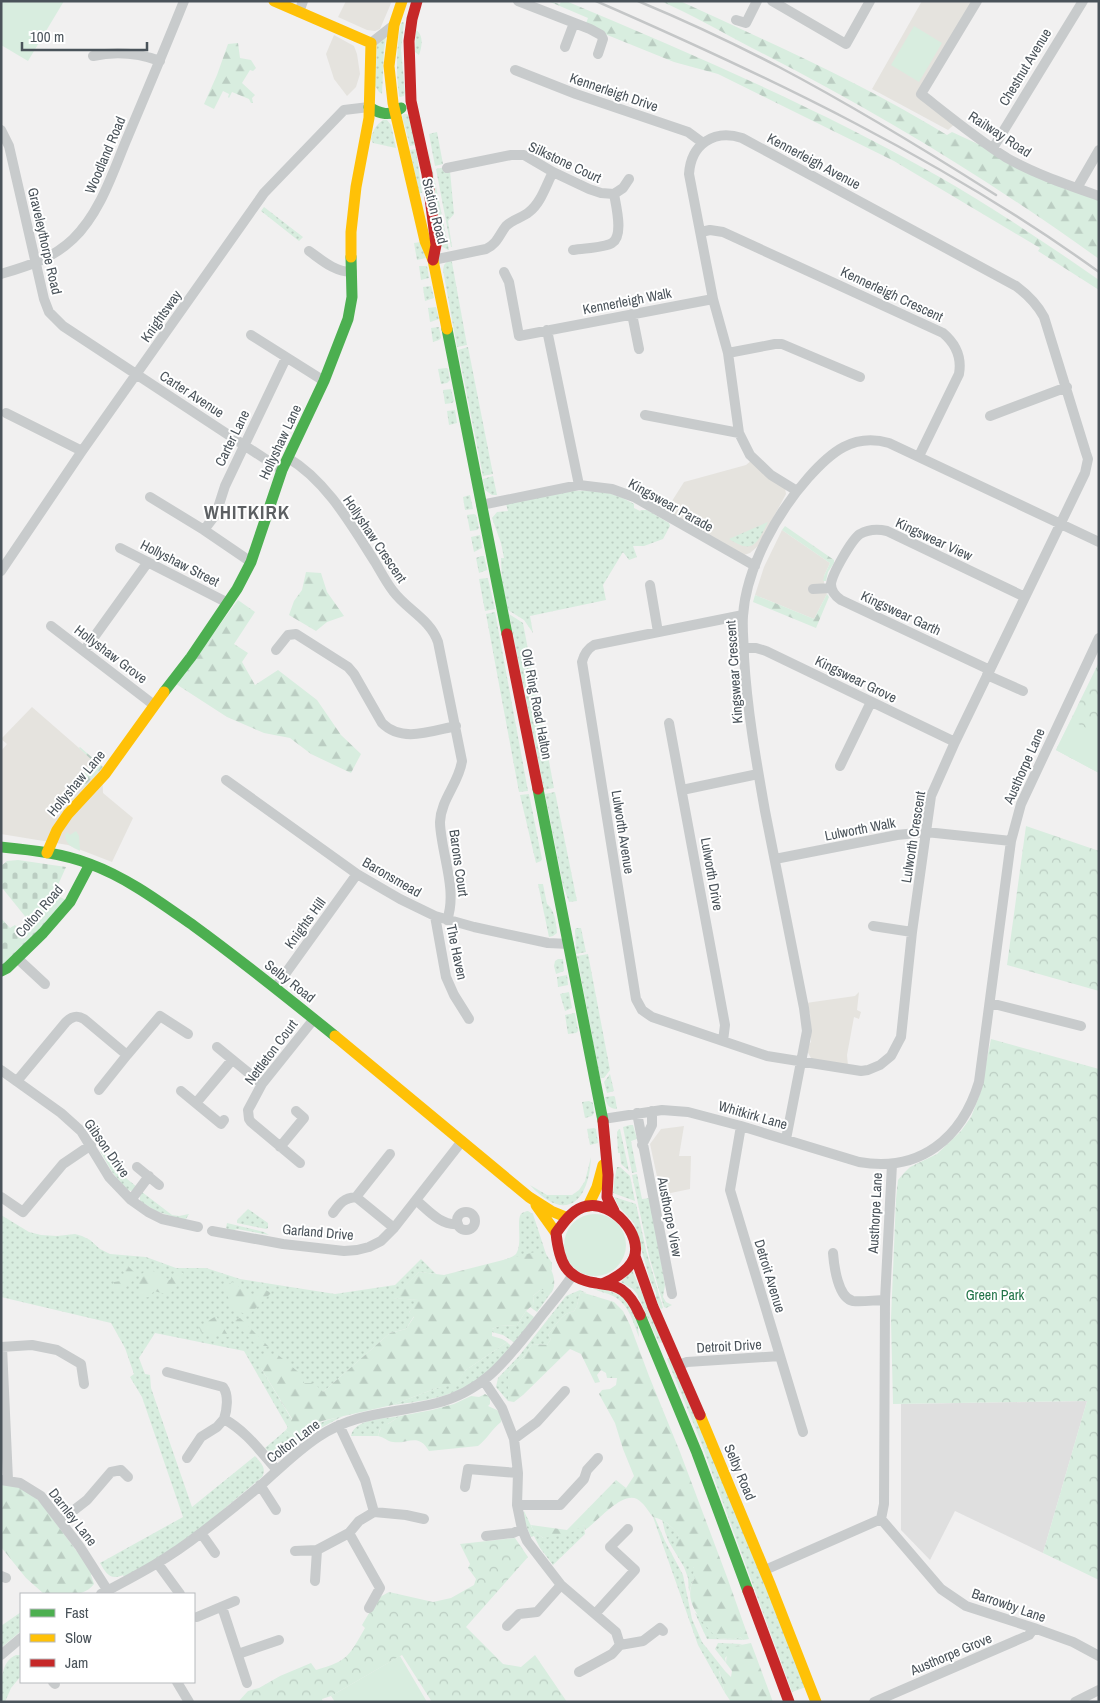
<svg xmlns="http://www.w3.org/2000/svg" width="1100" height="1703" font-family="'Archivo Narrow',sans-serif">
<defs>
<pattern id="grass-dots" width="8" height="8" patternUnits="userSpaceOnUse" patternTransform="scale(1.25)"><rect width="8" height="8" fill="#d8eddf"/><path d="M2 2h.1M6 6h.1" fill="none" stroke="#bbcdc2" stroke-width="1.8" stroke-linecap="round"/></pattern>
<pattern id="forest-firs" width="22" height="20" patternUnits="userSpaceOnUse" patternTransform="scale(1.25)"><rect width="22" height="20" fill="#d8eddf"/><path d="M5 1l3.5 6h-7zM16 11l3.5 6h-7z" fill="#bbcdc2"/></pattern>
<pattern id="cemetery-stones" width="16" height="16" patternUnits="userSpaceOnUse" patternTransform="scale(1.25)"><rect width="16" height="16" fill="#d8eddf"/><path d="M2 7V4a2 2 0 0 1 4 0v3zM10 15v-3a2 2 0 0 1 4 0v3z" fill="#bbcdc2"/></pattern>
<pattern id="park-crowns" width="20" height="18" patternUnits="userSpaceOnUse" patternTransform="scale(1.25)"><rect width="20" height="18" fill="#d8eddf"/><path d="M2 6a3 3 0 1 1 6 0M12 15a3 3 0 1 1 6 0" fill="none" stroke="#bbcdc2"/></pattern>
</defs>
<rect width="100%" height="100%" fill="#f1f0f0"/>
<!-- commercial -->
<path fill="#e5e3de" d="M346,1H392L380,29L375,31L367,30L338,17Z
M922,1H977L921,94L957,122L948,130L872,89Z
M334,35L354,46L357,54L360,74L356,87L347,96L334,79L326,54Z
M752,460L785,488L786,494L758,546L750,553L744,555L665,512L684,482L746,465Z
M782,530L830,563L824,576V589L827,594L814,619L755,595L764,567Z
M32,707L102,768L103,793L133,818L112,862L68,845L1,834V751L7,744L1,739Z
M859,992L857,1010L861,1012L859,1019L854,1017L847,1055L848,1066L815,1061L811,1058L807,1051V1046L811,1042V1028L810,1013L807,1011L806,1003L855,996Z
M684,1126L679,1156H691L690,1189L661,1195L650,1144L661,1129Z"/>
<!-- education -->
<path fill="#dfdfdf" d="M1087,1401L1043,1553L955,1511L930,1560L901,1530V1404Z"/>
<!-- grass -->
<path fill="url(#grass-dots)" d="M403,22L404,23L401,50L405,92L404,96L400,97L399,96C396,70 396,50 401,23Z
M416,30C424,35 422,47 419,55L415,52Z
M386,37L384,51L382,94L379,92L375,86L377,44Z
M404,114H407L411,120L415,145L410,146L402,116Z
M383,120H387L391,125L396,148L373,143L371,139C373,130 376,125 383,120Z
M437,132L443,164L435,166L429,134Z
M428,148L449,250H448L441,246Z
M416,149L422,193H419L410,150Z
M445,167L450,171L454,214L448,221L452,247H451L436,169Z
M264,207L303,237L299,241L261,211Z
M421,242L426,258L417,260L414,243Z
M451,257L467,345L457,347L443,270L444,265Z
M419,266H427L429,278L421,280Z
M431,286L434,298L425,301L423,287Z
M436,307L439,319L430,322L428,308Z
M439,327L441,338L439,340L433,342L431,328Z
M468,347L493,474L483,476L458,350Z
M446,368L448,369L450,380L447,383L441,384L438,369Z
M451,389L454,401L452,403L445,404L443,390Z
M455,410L457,423L449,425L447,411Z
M493,476L497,495H492L485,490L483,479Z
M572,491C594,489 615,492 634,504V508L640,511L641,510H647L669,523L670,526L663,539L644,546H633L637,557L629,560L623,552L603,585L606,600L530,616L533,633L524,620L508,610L502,583L501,558H504L501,543L492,518L497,512L508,511L506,504Z
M470,495L473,509L465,510L463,497Z
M474,514L476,515L479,528L477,530L470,531L467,515Z
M768,522C757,543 754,555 729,539Z
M480,535L482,548L474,552L471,537Z
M481,556H484L487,570L479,573L476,558Z
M487,578L488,579L495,609L485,611L479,579Z
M495,612L528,791L519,792L486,614Z
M509,614L523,623L554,788L544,790Z
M555,792L577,901L569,902L563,885L545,794Z
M529,794L542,859L541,861L536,863L520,795Z
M538,884H543L547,904C555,910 556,923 557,933L553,936L549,937Z
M576,928H581L586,952L576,954L575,930Z
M588,954L610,1070L604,1078H600L577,956Z
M563,959L564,971L556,974L554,966L555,961L558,959Z
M567,975L568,985L558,987L557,977Z
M569,992L572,1008L565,1011L560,994Z
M575,1013L578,1031L576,1033L568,1034L565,1015Z
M610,1074L614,1091L607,1093L604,1082Z
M614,1096L615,1097L617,1109C609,1109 606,1104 605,1097Z
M589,1101L593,1103L594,1113L592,1116L585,1118L582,1102Z
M630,1125H633L637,1139L631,1141L637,1172L632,1173L623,1127Z
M594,1128L596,1129L598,1143L590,1145L587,1129Z
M619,1129H620L629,1171L621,1164L620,1153H618L617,1132Z
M102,1150L116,1170L137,1187L132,1191L127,1190L112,1172L100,1151Z
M591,1157C589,1202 566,1224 530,1185L547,1195H572L579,1190L585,1181Z
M617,1167H620L630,1176L635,1201L613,1193L614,1182Z
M637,1174L642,1199L650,1198L665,1285L663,1297L666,1302L672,1305L666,1308L664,1307L649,1256L632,1175Z
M142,1192L172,1215L179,1216L189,1214L186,1219L183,1220L156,1211L140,1201V1196Z
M614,1197L636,1204L646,1250L663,1308L661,1309L656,1299V1293L650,1280L634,1223L619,1207Z
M248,1209L268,1223V1228L266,1229L237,1223V1220Z
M528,1211L533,1214L546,1254L552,1263V1271L539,1252L502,1261C506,1259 513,1257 516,1254C523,1244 516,1220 521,1214C522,1213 526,1211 528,1211Z
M1,1215L29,1232L41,1235L57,1236L75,1234L82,1236L90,1240L100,1249L110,1254L146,1257L176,1268H206L240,1279L335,1294L395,1285L421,1259L436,1274L419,1272L393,1298L419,1300L409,1312L414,1316L406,1329L390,1333L323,1392L261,1368L292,1420L288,1428L244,1351L155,1333L139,1358L145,1374L150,1375L151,1388L192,1507L255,1456C261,1463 267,1468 262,1477L200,1529L158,1558L124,1577L123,1575C110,1581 106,1573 100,1563L183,1517L142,1397L130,1377L134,1374L125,1348L111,1323L1,1297Z
M227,1223L264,1232L269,1235L237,1229L232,1231L228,1230L226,1228Z
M632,1270L663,1342L659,1343L637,1294L633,1289L621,1282Z
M594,1289H604L622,1296L637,1318L639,1337C633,1322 629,1304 613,1296C607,1293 600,1292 594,1289Z
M540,1290H553L537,1312L530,1307L534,1304L533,1296Z
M580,1290L587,1293L581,1292C577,1299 579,1305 574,1311C562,1313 555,1326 548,1335L551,1339L547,1345L532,1344L524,1356L508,1373V1401L496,1387L498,1378L519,1356L566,1296Z
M526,1311L534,1317L515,1343L503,1335L492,1332V1329L499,1326L517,1325Z
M507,1342L512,1347C505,1354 498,1363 490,1370C464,1395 427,1401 392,1405L437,1388L455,1384L466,1370Z
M672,1356L806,1687L792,1692L699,1437L667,1359Z
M343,1416L317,1430L306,1438C314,1422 327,1420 343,1416Z
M400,1416L380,1429L378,1436H351C355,1418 385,1419 400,1416Z
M286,1430L297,1439L289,1447L290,1449C280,1459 274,1458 265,1448Z
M524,1511L533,1530L543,1538L584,1525L585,1534L553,1565L540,1548L534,1536L531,1537L522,1516Z
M653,1517L655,1518L665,1541L683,1575L692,1619L702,1642L725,1671H719L725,1693L698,1645Z
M662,1519C667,1524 676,1529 679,1536C686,1554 675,1553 694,1568L695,1578L692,1583L689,1592L688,1578L684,1567L669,1542L665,1532Z
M21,1612V1631L1,1648V1626Z
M695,1613L700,1616L717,1638L734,1639L740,1637L743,1640L707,1639Z
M718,1643L743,1644L736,1646L725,1658L726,1663L715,1649Z
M16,1655H21V1676L11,1688L5,1702H1C1,1685 0,1661 16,1655Z"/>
<!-- forest -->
<path fill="url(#forest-firs)" d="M548,1L560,4L561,1H566C692,54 818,108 936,175C992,207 1046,243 1099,280V290L1038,251L1040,248L894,161L718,74L674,62L585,26L588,18Z
M661,1H680C771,43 862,83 947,135L952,132L1099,200V259C988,179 874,110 752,48C722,32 692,15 661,1Z
M238,43L240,58L251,60L256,68L253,71L250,70L242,83L255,95L252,98L253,103H251L249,99L232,92L229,98L228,97L229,94L223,91L214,109L204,104L217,75L228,44Z
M785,526L834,560V563L828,572L826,581H823L824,576L830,563L782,530Z
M306,572L321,573L327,592L344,616L327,622L316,631L289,615L294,601L302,590Z
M827,594L829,597L816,628L753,602L755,595L814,619Z
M238,600L255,612L234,644L248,653L242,662L255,685L278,670L317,700L341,735L361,754L351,773L311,754L290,738L264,733L227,717L176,684Z
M80,747L103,767L83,787L81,786L73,797L65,800L62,798L94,762L79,748Z
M539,1251C547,1263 558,1275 553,1290H540L533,1296L534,1304L526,1311L517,1325L499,1326L492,1329V1336L502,1339L507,1342L466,1370L455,1385L437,1388L392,1405L322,1421L310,1429L306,1438L297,1439L286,1430L292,1419L261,1368V1355L277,1354L303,1376V1383H314L323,1392L390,1333L406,1329L414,1317L409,1312L418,1300L392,1298L419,1272L444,1275Z
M126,1264L136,1274L131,1283L118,1293L114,1289V1282L121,1281L126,1276L121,1268Z
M150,1269L170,1280L173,1274L178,1271L183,1273V1280L169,1295L154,1291L149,1297L142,1298C138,1284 135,1275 150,1269Z
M233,1282L252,1298L262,1288L271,1293L249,1315L233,1310L224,1286Z
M581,1292L614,1302L623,1311L630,1325L649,1376L680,1452L727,1577L749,1639L743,1640L740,1637L734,1639L717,1638C703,1623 680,1600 695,1578L693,1575L694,1568C685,1564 684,1556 675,1552L676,1542L679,1536C672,1526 665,1520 653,1517C648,1511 644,1503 637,1499C622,1491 597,1522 585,1530L584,1525L567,1535L543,1538L533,1530L531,1525L567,1530L616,1480L626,1488L634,1476L623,1449L615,1423L599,1394L602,1390L610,1389L616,1385L617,1378H607L606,1373L601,1370L597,1375L600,1382L595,1383L581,1354L570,1349L523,1395L514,1402L508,1401V1373L524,1356L532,1344L547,1345L551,1339L548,1335C555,1326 562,1313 574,1311C579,1305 577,1299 581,1292Z
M216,1316L229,1337L201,1332L199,1327Z
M240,1318L268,1346H257L233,1321Z
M485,1394L490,1397V1404L488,1406L497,1410L502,1415L501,1422C492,1429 487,1439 478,1446L429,1451C417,1430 406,1447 389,1441C385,1439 383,1437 378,1436L382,1425L388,1424L400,1416L432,1410L454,1404L471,1396L479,1397Z
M1,1485H15L28,1491L40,1502L93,1573L91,1575L94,1584C83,1599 61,1594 44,1594L26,1578L1,1547Z
M751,1643L773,1702H731L725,1693L719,1670L725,1671L731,1677L732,1671L726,1663L727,1652L736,1646Z"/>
<!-- cemetery -->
<path fill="url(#cemetery-stones)" d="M18,860L66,867L54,894L70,902L1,971V918L10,928L15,925L18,928L28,920L3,889H1V866L7,861Z"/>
<!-- park -->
<path fill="url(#park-crowns)" d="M1099,662V773L1056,750Z
M1026,826L1099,851V991L1007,965Z
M991,1039L1099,1069V1580L1043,1553L1087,1401L893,1404L891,1319L896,1199L898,1180L904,1173L910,1167L937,1154L961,1131L971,1117L980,1094Z
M515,1538L528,1557L466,1627L503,1664L521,1667L535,1655L567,1702H432L402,1655L331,1696L322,1699L323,1702H238L248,1691L259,1688L280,1676L311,1663L316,1670C348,1661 349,1656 365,1628L362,1625L378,1598L389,1592L433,1602L451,1598L474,1585L476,1579L468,1568L470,1564L460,1544Z"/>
<!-- garden -->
<path fill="#d8eddf" d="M1,1H64L28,61L1,45Z
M914,26L942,43L919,82L891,65Z
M1071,720L1099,735V773L1056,750Z
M76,831L79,836L80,851C72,847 66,845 65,835L67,832L70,835Z
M564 1245a31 31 0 1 1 62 0a31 31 0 1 1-62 0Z
M400,1656L427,1702H335L331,1696Z"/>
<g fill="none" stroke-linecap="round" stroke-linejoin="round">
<!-- street -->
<path stroke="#c8cbcc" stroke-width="10" d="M518,1L590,29L601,35L603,39L598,54
M772,1L846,44L870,1
M977,1L921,94C949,116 977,139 1007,158C1035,174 1068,185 1099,196
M299,12L303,1
M736,20L746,23L757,1
M371,43L394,25
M565,47L574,23
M93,56C116,51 138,53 160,61
M515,70L576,94L688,132L703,143
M1,130L9,146L44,299L49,312L63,326L282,470
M993,148L1083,1
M447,168L511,155H524L553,172L589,189L601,193L614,194
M1077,188L1099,150
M701,232L710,230L723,232L943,333C956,344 962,357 959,374L919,456
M573,250C584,248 604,248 612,243C624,236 616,206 614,194L623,188L629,179
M309,251C323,261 335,272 352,272
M433,260L486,249C497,244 499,235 506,226C513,219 522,218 529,212C541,203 546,185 553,172
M504,272L509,282L519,336L713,299
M1,274C28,266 52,259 73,239C101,212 113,171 128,136C147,91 166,46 184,1
M632,314L639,349
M547,330L579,485
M251,335L324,381
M728,353L775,344H782L860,377
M6,413L82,451
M645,415L739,433
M990,416L1067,387
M288,458C326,480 352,526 375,562C381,572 386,582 393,591C407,610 430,619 438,642L462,761C459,783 441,799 440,822C440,828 441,834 442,840C446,866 456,895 447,920
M150,497L204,530L251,562
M481,505L579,485L612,489L634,497L755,566
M204,530L216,514L225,486L286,358
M120,548L228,603
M1,571L82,451L264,193L344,110L369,107
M650,585L658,632
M813,589L831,588
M743,615L594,645C587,649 584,654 582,662L636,999L642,1010L652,1017L767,1056L842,1068L861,1071L868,1070L880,1065L891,1056L901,1037L912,932L931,796L955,742L1085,473L1088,459L1086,453L1044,317C1037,304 1028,295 1016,286L742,138C714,129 691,144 689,174L713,299L728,353L739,433L750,455L771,475L797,491
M51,626L154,705
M744,648H756L766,651L955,742
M276,650L288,635L296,634L348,667L354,674L382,723C402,743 431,731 456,726
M84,651L148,562
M990,670L841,600C835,596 831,591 831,584C832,574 852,539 860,534C869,529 878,529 887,531L1025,597
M987,675L1023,691
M669,723L725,1025L723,1041
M840,766L871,702
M226,780L357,874L400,899L435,916L474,927L548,943L569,944
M682,790L758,774
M775,859L897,835L926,832L1011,841
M435,916L446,977L454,995L469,1019
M873,926L912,932
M17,958L45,984
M275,988L357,874
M990,1003L1081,1026
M217,1047L262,1084
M1,1070L61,1113L81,1131L109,1177L131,1200L148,1212L162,1219L198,1227
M17,1081L66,1022C72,1016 77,1015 84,1019L127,1055L160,1016L188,1034
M99,1090L127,1055
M181,1091L221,1124L224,1120
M196,1103L232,1060
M637,1113L672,1294
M603,1119L662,1110L688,1112L741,1126L859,1162C920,1173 962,1138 979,1082L1011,841L1021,804L1099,638
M741,1126L730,1190L803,1432
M786,1139L807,1031L804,1008C791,942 778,876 765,811C756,760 747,709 744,657C744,644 742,630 743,616C746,568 777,513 808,478C831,452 853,433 889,443L1099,542
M642,1145L652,1125V1111
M280,1147L304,1118L296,1111
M390,1154L356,1197L394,1228
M300,1163L251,1122L249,1119L248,1110L262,1084L314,1019
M137,1167L159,1185
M1,1197L23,1212L63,1164L91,1145
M131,1200L149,1176
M416,1200C428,1210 441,1226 458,1224
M457 1221a9 9 0 1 1 18 0a9 9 0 1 1-18 0Z
M333,1213C340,1203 344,1198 356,1197
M212,1231L283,1244L344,1251L357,1250L369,1247L381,1241L394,1228L462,1141
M833,1253C834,1266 838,1298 853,1301C863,1302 875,1300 885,1300
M1,1347L32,1345L57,1350L81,1364L84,1384
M2,1347L8,1480
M679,1365L687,1362L780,1356
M167,1372L223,1387C229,1395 227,1410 224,1419C246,1431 260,1451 277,1470
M484,1381L502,1408L514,1439L518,1473L517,1505L522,1529L527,1541L561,1585L616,1632L620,1645L612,1654L579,1672
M514,1439L537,1422L565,1391
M187,1458L201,1437L217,1427L224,1419
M1,1480L20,1483L41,1496L80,1547L108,1591
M260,1485L276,1510
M465,1487L468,1469L518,1473
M517,1505H560L584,1479L587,1470L598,1458
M374,1512L406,1515L424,1519
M881,1519L941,1589L966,1606L1034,1628L1073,1642L1099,1656
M60,1521L87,1500L111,1472L121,1470L128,1477
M201,1533L215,1553
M349,1533L380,1588L369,1608
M486,1536L513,1533L522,1529
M295,1551L317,1550L349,1533L359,1521L374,1512L365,1480L339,1425
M158,1564L180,1594
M765,1570L881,1519L884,1504L885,1300L892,1164
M1,1576L6,1578
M315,1581L317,1550
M101,1594C137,1575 168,1559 201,1533C221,1518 241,1502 260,1486C279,1469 297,1451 318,1437C357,1411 393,1414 437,1403C484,1391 506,1360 535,1324C547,1308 561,1293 572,1276
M222,1607L247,1683
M595,1614L635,1570L610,1547L628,1529
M197,1617L235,1601
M507,1626L519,1614L537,1612L561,1585
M620,1645L643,1641L660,1628L663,1631
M238,1654L279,1640
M1,1655L21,1638
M53,1682L55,1684
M177,1682L189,1702
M874,1702L1029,1635L1034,1628
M1075,1702L1099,1690"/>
<!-- fast -->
<path stroke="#4caf50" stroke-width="11" d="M369,107C380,114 390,117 401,108
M447,329L507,634
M164,692L191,657L237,589L251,562L282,470L324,381L348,319L352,297L351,257
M538,789L603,1121
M1,847C31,850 62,853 90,864C128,878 161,903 194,926C242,961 288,998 335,1036
M1,971L7,968L43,933L70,902L90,864
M640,1315L697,1453L748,1591"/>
<!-- slow -->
<path stroke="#ffc107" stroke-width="11" d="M274,1L371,43L369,118L356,187L351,232V257
M402,1L394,25L389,66L393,103L425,241L433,260L447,329
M47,853L57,830L68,814L105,774L164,692
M335,1036L529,1197L551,1211L568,1218
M536,1205L556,1233
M588,1206L597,1187L603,1165
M700,1415L770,1584L816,1702"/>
<!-- jam -->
<path stroke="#c62828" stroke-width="11" d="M417,1L412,19L409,41L411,101L427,174L436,245L433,260
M507,634L538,789
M603,1121L608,1175L607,1197L614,1211
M635,1256L653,1307L700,1415
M602,1284C614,1279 629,1271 634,1258C643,1234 612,1201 587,1206C572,1209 564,1222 556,1233C559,1261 565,1279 596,1283C605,1285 614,1284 622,1290C631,1296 636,1306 640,1315
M748,1591L789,1702"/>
<!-- rail -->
<path stroke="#c4c6c7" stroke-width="2.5" d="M596,1C770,77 944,160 1099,272
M638,1C686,21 733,43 779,67C853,106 925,150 996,195"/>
</g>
<g text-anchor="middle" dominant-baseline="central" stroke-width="4" stroke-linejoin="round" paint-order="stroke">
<!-- street labels -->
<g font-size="14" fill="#4a535a" stroke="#fff">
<text transform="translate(1025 67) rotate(-59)">Chestnut Avenue</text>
<text transform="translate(614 92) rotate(19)">Kennerleigh Drive</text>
<text transform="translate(1000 134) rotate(33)">Railway Road</text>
<text transform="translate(105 155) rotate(-67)">Woodland Road</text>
<text transform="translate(814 161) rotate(28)">Kennerleigh Avenue</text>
<text transform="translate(565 162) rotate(25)">Silkstone Court</text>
<text transform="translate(435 211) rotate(76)">Station Road</text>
<text transform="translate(45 241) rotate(77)">Graveleythorpe Road</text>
<text transform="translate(892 294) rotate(25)">Kennerleigh Crescent</text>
<text transform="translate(627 301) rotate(-11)">Kennerleigh Walk</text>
<text transform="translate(161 316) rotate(-55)">Knightsway</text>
<text transform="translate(192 394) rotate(33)">Carter Avenue</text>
<text transform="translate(232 438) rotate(-64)">Carter Lane</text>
<text transform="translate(280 442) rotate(-65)">Hollyshaw Lane</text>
<text transform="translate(671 505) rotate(29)">Kingswear Parade</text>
<text transform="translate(375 539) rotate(56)">Hollyshaw Crescent</text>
<text transform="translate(934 539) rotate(25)">Kingswear View</text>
<text transform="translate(180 563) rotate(27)">Hollyshaw Street</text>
<text transform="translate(901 613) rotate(25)">Kingswear Garth</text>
<text transform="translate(111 654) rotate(37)">Hollyshaw Grove</text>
<text transform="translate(734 672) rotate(-94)">Kingswear Crescent</text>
<text transform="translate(856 679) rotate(26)">Kingswear Grove</text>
<text transform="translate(537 704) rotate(79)">Old Ring Road Halton</text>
<text transform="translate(1024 766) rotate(-66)">Austhorpe Lane</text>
<text transform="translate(76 783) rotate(-50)">Hollyshaw Lane</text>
<text transform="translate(860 829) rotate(-11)">Lulworth Walk</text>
<text transform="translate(623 832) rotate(81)">Lulworth Avenue</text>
<text transform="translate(913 837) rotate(-81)">Lulworth Crescent</text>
<text transform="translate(459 863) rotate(82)">Barons Court</text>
<text transform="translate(712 874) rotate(80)">Lulworth Drive</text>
<text transform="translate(392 877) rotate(30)">Baronsmead</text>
<text transform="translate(39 911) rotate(-49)">Colton Road</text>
<text transform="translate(305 923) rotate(-54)">Knights Hill</text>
<text transform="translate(457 952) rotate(78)">The Haven</text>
<text transform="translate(290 981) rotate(38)">Selby Road</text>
<text transform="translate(271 1052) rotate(-53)">Nettleton Court</text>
<text transform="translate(753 1115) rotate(16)">Whitkirk Lane</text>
<text transform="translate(107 1148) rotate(55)">Gibson Drive</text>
<text transform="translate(875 1213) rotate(-87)">Austhorpe Lane</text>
<text transform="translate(670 1217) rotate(79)">Austhorpe View</text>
<text transform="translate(318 1232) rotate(5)">Garland Drive</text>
<text transform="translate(770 1276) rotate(73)">Detroit Avenue</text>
<text transform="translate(729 1346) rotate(-3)">Detroit Drive</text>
<text transform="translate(293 1441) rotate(-37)">Colton Lane</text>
<text transform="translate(740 1472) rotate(67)">Selby Road</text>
<text transform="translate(73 1517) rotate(52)">Darnley Lane</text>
<text transform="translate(1009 1605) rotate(19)">Barrowby Lane</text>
<text transform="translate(951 1654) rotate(-23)">Austhorpe Grove</text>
</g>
<!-- park labels -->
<g font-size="14" fill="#227448" stroke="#fff">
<text x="995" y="1295">Green Park</text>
</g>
<!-- district labels -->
<g font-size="19" font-weight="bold" letter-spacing="1" fill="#5d6063" stroke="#fff">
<text x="247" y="512">WHITKIRK</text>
</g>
</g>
<!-- border -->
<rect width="1100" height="1703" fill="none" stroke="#4a535a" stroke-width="5"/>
<!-- legend -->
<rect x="20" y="1593" width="175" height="90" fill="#ffffff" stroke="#b7babd"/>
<rect x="30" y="1609" width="25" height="8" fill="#4caf50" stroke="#b7babd"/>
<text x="65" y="1618" font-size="15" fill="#4a535a">Fast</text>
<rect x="30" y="1634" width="25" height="8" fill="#ffc107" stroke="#b7babd"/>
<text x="65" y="1643" font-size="15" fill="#4a535a">Slow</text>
<rect x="30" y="1659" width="25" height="8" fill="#c62828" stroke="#b7babd"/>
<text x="65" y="1668" font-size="15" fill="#4a535a">Jam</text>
<!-- scale -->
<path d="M22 42v8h125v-8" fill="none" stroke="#4a535a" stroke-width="2.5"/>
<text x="30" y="42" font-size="15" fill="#4a535a" stroke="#ffffff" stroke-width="4" paint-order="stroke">100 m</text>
</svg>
